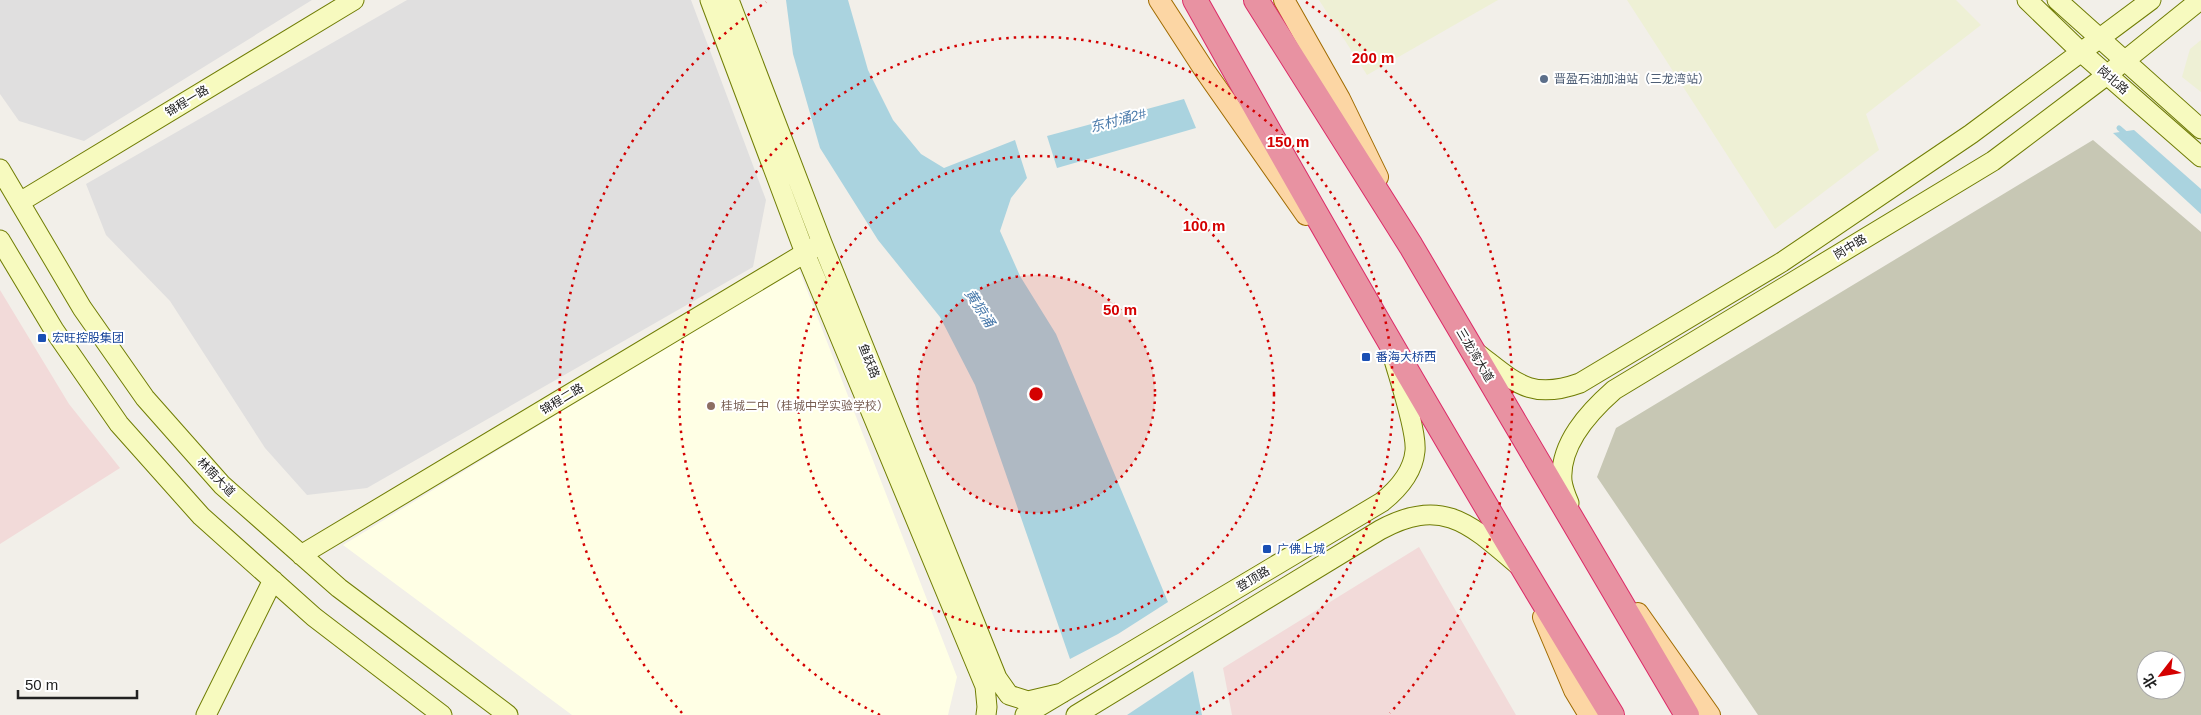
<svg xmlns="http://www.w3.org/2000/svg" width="2201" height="715" font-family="Helvetica,'Noto Sans SC',sans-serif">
<rect width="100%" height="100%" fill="#f2efe9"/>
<!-- residential -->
<path fill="#e0dfdf" d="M0,0H312L84,141L19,121L0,94Z
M407,0H691L766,200L753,267L367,488L307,495L265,448L170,301L106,235L86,184Z"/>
<!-- commercial -->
<path fill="#f2dad9" d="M0,290L69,404L120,468L0,544Z
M1419,547L1516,715H1232L1223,668Z"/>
<!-- education -->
<path fill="#ffffe5" d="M798,267L957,677L948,715H572L343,545Z"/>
<!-- construction -->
<path fill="#c7c7b4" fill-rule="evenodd" d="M2093,140L2201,232V715H1758L1597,477L1616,428ZM2146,660H2176V690H2146Z"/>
<!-- farmland -->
<path fill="#eef0d5" d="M1319,0H1498L1367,75Z
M1627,0H1956L1981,25L1866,114L1879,150L1775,229Z
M2201,40V92L2182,77L2190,49Z"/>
<!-- water -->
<path fill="#aad3df" d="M786,0H848L868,70L893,120L921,154L944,168L1015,140L1027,178L1011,198L1000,231L1020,276L1056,334L1168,602L1118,634L1070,659L975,385L940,317L878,240L820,148L793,54Z
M1184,99L1196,128L1057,168L1047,136Z
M2134,130L2201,189V214L2113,133Z
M1193,671L1202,715H1127Z"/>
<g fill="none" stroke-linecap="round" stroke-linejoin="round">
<!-- stream -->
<path stroke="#aad3df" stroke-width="5" d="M2119,128L2127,135"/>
<defs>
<path id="secondary" d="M710,0L805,253L985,686L987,707L986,715
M729,0L822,243L997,678L1009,695L1028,701L1062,693
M2027,0L2081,52L2201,157
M2057,0L2201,129
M0,169L82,308L145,398L222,485L339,588L508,715
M20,202L354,0
M0,240L54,330L119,424L201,516L314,617L442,715
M1477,353C1515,382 1530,401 1580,383L1782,262L1971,134L2151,0
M1569,503C1566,496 1563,488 1562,481C1559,444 1589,412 1614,390L1993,161L2107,75L2200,0
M301,555L815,247
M206,715L273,580
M1025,715L1382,502C1397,490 1413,472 1415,451C1417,432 1400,381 1394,360
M1076,715L1380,530C1442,496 1470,524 1517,564"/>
<path id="primary" d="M1159,0L1205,71L1306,215
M1284,0L1340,99L1378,177
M1638,613L1710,715
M1543,617L1574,690L1589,715"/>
<path id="highway" d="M1195,0C1330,241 1468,480 1612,715
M1256,0L1411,246L1687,715"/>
</defs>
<!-- secondary casing -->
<use href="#secondary" stroke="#707d05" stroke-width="21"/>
<!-- primary casing -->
<use href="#primary" stroke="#a06b00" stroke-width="22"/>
<!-- highway casing -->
<use href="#highway" stroke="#dc2a67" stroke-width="26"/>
<!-- secondary -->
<use href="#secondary" stroke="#f7fabf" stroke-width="19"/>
<!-- primary -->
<use href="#primary" stroke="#fcd6a4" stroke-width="20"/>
<!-- highway -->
<use href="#highway" stroke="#e892a2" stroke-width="24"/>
</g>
<!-- distance rings -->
<circle cx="1036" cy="394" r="119" fill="#d40000" fill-opacity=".12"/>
<g fill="none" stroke="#d40000" stroke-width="2.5" stroke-dasharray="2.5 5">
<circle cx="1036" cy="394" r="119"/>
<circle cx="1036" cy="394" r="238"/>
<path d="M880 715A357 357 0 1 1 1192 715"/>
<path d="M682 713A476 476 0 0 1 766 2M1306 2A476 476 0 0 1 1390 713"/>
</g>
<!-- markers -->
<circle fill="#5c6f8a" stroke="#fff" stroke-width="2" cx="1544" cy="79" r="5"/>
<g fill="#1a4fb4" stroke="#fff" stroke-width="2">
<rect x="37" y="333" width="10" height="10" rx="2.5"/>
<rect x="1361" y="352" width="10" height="10" rx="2.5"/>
<rect x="1262" y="544" width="10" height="10" rx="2.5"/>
</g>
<circle fill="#8d6e63" stroke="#fff" stroke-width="2" cx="711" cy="406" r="5"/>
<g text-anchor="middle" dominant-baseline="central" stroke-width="4" stroke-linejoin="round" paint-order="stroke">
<!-- service labels -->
<g font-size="12" fill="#4e5e75" stroke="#fff" text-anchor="start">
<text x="1554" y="79">晋盈石油加油站（三龙湾站）</text>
</g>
<!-- street labels -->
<g font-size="12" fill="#222" stroke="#fff">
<text transform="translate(2113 80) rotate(41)">岗北路</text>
<text transform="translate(187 101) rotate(-31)">锦程一路</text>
<text transform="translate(1850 247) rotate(-31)">岗中路</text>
<text transform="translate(1475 355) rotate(59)">三龙湾大道</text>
<text transform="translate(869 361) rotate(68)">鱼跃路</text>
<text transform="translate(562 399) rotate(-31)">锦程二路</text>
<text transform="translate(216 477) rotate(46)">林荫大道</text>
<text transform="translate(1253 579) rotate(-31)">登顶路</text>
</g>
<!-- transit labels -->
<g font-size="12" fill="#164399" stroke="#fff" text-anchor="start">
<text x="52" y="338">宏旺控股集团</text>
<text x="1376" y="357">番海大桥西</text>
<text x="1277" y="549">广佛上城</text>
</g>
<!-- education labels -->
<g font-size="12" fill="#785e54" stroke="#fff" text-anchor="start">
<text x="721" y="406">桂城二中（桂城中学实验学校）</text>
</g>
<!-- water labels -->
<g font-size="14" font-style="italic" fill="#4a7aab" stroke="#fff">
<text transform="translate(1118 120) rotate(-15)">东村涌2#</text>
<text transform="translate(980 308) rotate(57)">黄猄涌</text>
</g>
</g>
<circle cx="1036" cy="394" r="8" fill="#d40000" stroke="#fff" stroke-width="2.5"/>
<g font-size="15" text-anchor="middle" font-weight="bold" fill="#d40000" stroke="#fff" stroke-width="4" stroke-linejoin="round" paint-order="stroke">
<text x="1373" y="63">200 m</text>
<text x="1288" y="147">150 m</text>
<text x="1204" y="231">100 m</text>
<text x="1120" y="315">50 m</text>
</g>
<!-- north arrow -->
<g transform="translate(2161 675) rotate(239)"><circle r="24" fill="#ffffff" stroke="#a7a7a7"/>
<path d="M0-4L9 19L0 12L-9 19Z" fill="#d40000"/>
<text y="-8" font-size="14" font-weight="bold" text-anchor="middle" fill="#222222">北</text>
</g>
<!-- scale -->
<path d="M18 690v8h119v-8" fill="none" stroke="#222222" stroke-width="2.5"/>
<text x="25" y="690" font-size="15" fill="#222222" stroke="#ffffff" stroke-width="4" paint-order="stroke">50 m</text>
</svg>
